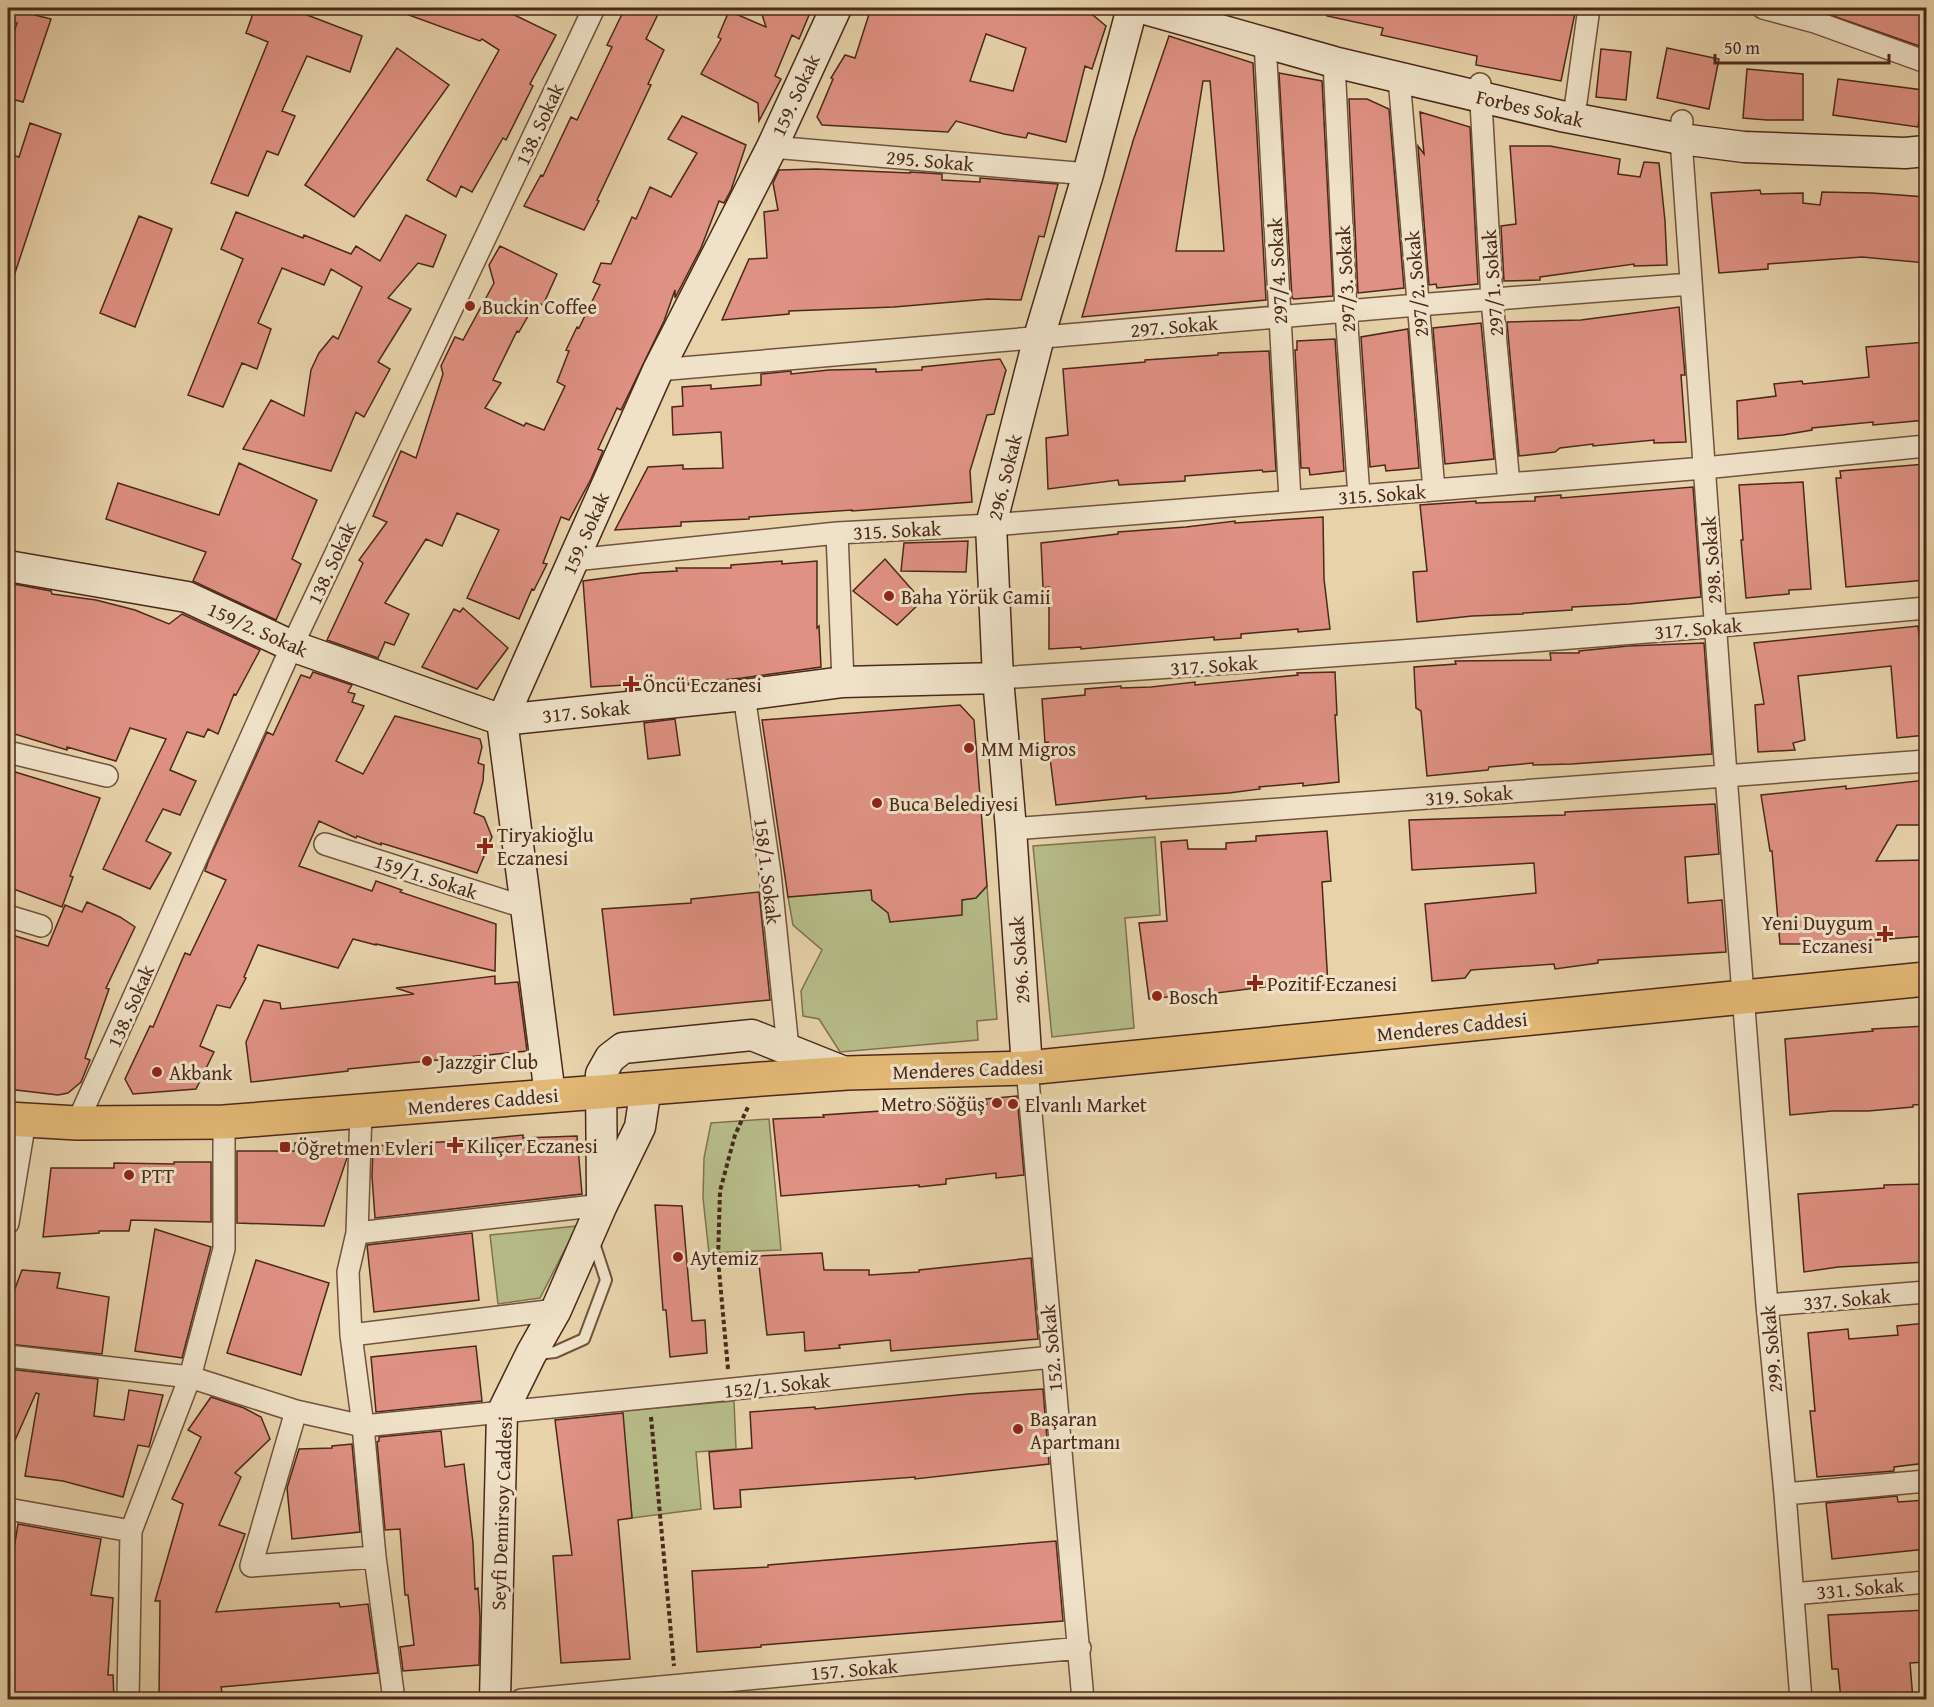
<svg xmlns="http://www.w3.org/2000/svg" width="1934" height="1707" font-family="'Gentium Book Plus',serif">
	<rect width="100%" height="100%" fill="#e7d2aa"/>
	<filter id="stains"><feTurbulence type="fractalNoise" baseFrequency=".00333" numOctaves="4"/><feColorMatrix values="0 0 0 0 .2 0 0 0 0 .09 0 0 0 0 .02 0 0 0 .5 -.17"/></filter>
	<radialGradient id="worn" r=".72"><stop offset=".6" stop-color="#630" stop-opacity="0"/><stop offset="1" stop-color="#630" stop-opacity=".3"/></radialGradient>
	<path fill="#b6bc88" stroke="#807251" stroke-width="1.5" d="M1155,837l5,78 -35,3 9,110 -82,9 -19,-191z
		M987,886l10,133 -20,2 1,19 -138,12 -21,-33 -16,-3 -2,-25 21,-41 -29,-25 -5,-28 83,-7 1,10 16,7 2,15 72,-22 14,-2z
		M769,1119l12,131 -72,3 -6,-55 1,-40 7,-35z
		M577,1226l-37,72 -42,6 -8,-69z
		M734,1401l2,48 -40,3 5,57 -69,9 -10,-107z"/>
	<path fill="#df9183" stroke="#4b281a" stroke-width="1.5" fill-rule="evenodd" d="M8,8h31l-4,7 16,4 -28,83 -15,-4v-48l9,-27 -9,-3z
		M255,8h34l73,28 -12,36 -43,-16 -25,55 13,5 -17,39 -11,-4 -19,45 -37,-13 57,-141 -22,-9z
		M395,8h105l56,27 -26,49 3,2 -27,54 -3,-2 -31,54 -11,-6 -5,11 -29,-17 72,-130 -17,-11 -2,2 -85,-31z
		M625,8h36l-15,31 18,11 -16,34 3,1 -54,115 2,1 -15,29 -60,-24 17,-31 2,1 28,-59 6,3 35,-73 -5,-2z
		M760,8h52l-13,31 -7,-4 -17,41 6,3 -22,42 -1,-18 -57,-29 20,-35 -3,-2 11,-26 37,16z
		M871,8h203l14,3 18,15 -14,43 -7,-3 -19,76 -38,-9 -2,5 -22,-4 -48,-13 -8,11 -126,-7 -5,-8 16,-38 -2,-1 14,-23 10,3zM986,34l40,14 -13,43 -43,-10z
		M1328,8h248l-15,73 -85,-16 1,-9 -96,-21 2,-7 -56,-12z
		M1810,8h116v26l-4,13z
		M1169,36l84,27 13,237 -184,17 51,-176zM1203,81h7l14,170h-48z
		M397,48l52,37 -95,132 -49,-32z
		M1667,48l52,11 -10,50 -52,-11z
		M1601,49l30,3 -5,48 -30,-3z
		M1747,69l56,5v46h-36l-24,-2z
		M1279,73l43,8 11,215 -39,3 -2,-1z
		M1838,79l85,11 -5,37 -85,-12z
		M1349,99h18l22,10 15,179 -46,5z
		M1420,112l50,15 8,157 -41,4 -1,-4 -7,1 -11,-139 6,8z
		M682,116l64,29 -15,45 -7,13 -5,-2 -18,47 -26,50v-8l-11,31 -43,89 -4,-2 -19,41 5,2 -12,28 -22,41 -8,-3 -18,46 4,1 -13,26 -2,-1 -13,30 -52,-21 32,-68 -42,-17 -15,33 -16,-7 -41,64 24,11 -15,31 -9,-3 -7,16 -51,-18 36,-77 -4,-3 28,-38 -14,-6 28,-65 15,7 27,-84 -2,-8 14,-29 8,3 31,-57 -5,-18 11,-19 57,28 -14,31 -7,-3 -17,30 -2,-1 -24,49 8,3 -16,25 39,18 2,-3 18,7 21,-44 -8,-4 12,-31 -3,-1 11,-23 2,1 21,-43 -7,-3 8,-19 10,1 21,-47 4,2 14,-32 21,10 26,-44 -29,-14z
		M30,123l31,11 -50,151 -3,-1v-130l11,3z
		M1510,146h40l70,13 -2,15 22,3 4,-15 15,1 6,58 2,44 -33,1v-2l-94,13v3l-36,1 -3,-55 15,-2z
		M816,169l94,4v-1l32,2v6l38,2v-4l78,6 -14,53 -5,-1 -18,64 -33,-1 -94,8 -105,4v3l-67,6 27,-61 18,-1 -3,-46 14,-2 -5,-27 6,-13z
		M1760,190l1,4 42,-1v10l17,2 2,-13 50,1 54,4v66l-64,-6 -94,7v5l-49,4 -8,-80z
		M236,212l67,26 1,-3 47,19 5,-8 24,15 26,-46 40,20 -13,32 -15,-4 -30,35 23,11 -33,53 12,7 -26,48 -8,-5 -25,59 -88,-22 28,-49 33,16 7,-46 8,-17 14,-17 5,3 24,-52 -31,-18 -7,16 -42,-17 -24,55 13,6 -14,40 -15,-6 -19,44 -35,-12 55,-136 -22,-10z
		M139,216l33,13 -37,98 -35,-14z
		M1679,307l6,68h-4l5,67 -32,1v-3l-61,6v-2l-33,4 -5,4 -36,4 -12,-134 74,-2z
		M1481,323l13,136 -49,5 -12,-136z
		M1408,329l11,139 -33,3 -1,-6 -15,2 -9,-130z
		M1335,339l9,132 -34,4 -1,-7h-8l-6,-118h2v-9z
		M1926,342v78l-53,5v-3l-61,6v2l-29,5 -45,4 -1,-38 39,-5 -2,-12 28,-3 1,3 66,-7 -3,-30z
		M1269,351l7,120 -13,1 -1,-2 -77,6v5l-66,4 -1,-5 -70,9 -2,-51 22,-3 -5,-66 82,-7v-2l73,-5v-2z
		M1000,359l6,11 -12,44 -7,1 -17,56 2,31 -120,9v-1l-103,7v2l-68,3v4l-66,4 33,-63 35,-2v4l40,-1 -2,-36 -48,3 -1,-28 11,-1 -1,-19 29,-2v4l50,-4v-11l30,-3v3l38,-4 47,-1v3l46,-2v-3z
		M239,463l78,37 -25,59 9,5 -25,56 -83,-39 13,-29 -100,-33 12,-36 101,32z
		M1926,464v76h-6l6,40 -80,7 -10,-109h5l-1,-7z
		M1803,482l8,107 -22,1v4l-43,4 -5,-58h2l-4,-55z
		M1693,487l8,110 -72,7 -57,3v3l-49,3v1l-51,2 -55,6 -4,-50 14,-1 -7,-66 56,-4v2l59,-2v-4l26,-2v3z
		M1323,517l1,62 6,50 -32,3v-3l-57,5v4l-27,2v-3l-133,12v-2l-32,2v-62l-6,1 -2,-45 77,-9v-2l68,-5 49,-6v2z
		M968,541l-2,31 -65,-1 3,-28z
		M885,559l37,42 -25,24 -44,-34z
		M782,561v3l35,-3v67l2,-2 2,41 -79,11 -116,12v-5l-35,2 -8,-106 59,-8 35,-2 -1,-3h55v-3z
		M8,583l43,8 1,3 44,6 39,10 34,14 13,-10 78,36 -24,45 -2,-1 -16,40 -10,-5 -4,8 -17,-5 -17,38 26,11 -16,34 -17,-6 -17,32 25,12 -21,36 -47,-20 63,-130 -36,-11 -14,33 -49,-14v3l-59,-18z
		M463,608l45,40 -31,41 -55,-22 32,-58 6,3z
		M1918,626l8,67v42l-29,3 -6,-72 -93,10 7,64 -12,3 2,7 -37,2 -3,-47 9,-1 -10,-61z
		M1704,643l8,111 -140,10 -39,1v-2l-44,4 -1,3 -61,6 -6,-65 -5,-3 -2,-41 42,-3 -1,-3 96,-1 -1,-7h29v-2l49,-5z
		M313,672l39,13 -4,7 7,2 -3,8 12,4 -28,55 27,13 32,-58 85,23 2,8 -4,16 6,2 -1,16 -9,32 10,4 8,20 -15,36 -37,-12 -59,-18v2l-24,-9 -1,2 -37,-17 -20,45 73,25 4,-10 26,9 -2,2 96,32 -1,47 -119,-27v1l-23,-6 -15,29 -80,-23 -14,32 2,1 -16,30 -13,-3 -17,41 14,6 -18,37 -63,5 -8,-15 25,-53 3,1 32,-74 5,2 36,-75 -21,-9 3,-9 59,-130 6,3 28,-60 9,3z
		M1335,672l2,43h-2l4,67 -36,4v-3l-44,4 1,2 -31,4 -83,6v-3l-90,9 -8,-63 -3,1 -3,-44 43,-4v-6l36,-3v2l30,-1 44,-5v3l103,-10 -1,-2z
		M960,705l14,15 13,166 -11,12 -14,2v15l-72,7 -2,-9 -16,-13 -1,-10 -83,7 -26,-177z
		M675,719l5,36 -32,4 -4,-36z
		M12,771l88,27 -30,78 3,1 -11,30 -54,-20v-97z
		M1926,780v39l-4,1 1,5h-26l-21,36 50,-1v76l-102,8h-44l-8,-93h-2l-9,-56 85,-9v3z
		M1715,804l4,50 -34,3 3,46 34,-3 4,52 -128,8v3l-43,6 -1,-5 -83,6 -6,8 -33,3 -7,-77 111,-11 -2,-30 -122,7 -3,-50 156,-5v-3z
		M1327,831l4,50 -9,1 6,103 -56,3v-2l-95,12v-2l-28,3 -10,-76 28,-2 -6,-79 26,-2 1,9h38v-6l30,-2v-5z
		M759,892l11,108 -156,15 -12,-106 89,-6v-4z
		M87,902l33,15 15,10 -29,61 3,1 -24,69 5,2 -9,22 -13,11 -10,2 -50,-6v-141l4,-13 36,11 17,-41 17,7z
		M495,976v8l23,-2 9,69 -179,18v2l-97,11 -5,-40 18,-42 16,3 1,6 133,-15 -18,-6z
		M1926,1026v78l-13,1v2l-45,4h-36l-42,4 -5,-76 88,-8 -1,-2z
		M1017,1096l7,79 -28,3v-5l-50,6v5l-27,3v-2l-138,11 -8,-77 51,-2 -1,-2 87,-6 -1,-2 28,-2 1,3 49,-4 -1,-5z
		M523,1135v3l54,-2 5,58 -207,24 -3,-41 1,-31 102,-6z
		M295,1143l52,2v13l-23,68 -87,-3v-72h58z
		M174,1162h37v60l-80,-2 -2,11h-30v2l-56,4 8,-69h63v-5l60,1z
		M1926,1184v78l-88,5 -34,5 -6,-78 86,-6v-3z
		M655,1205l27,1 10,115 13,-1 2,33 -37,4 -4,-47h-3z
		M155,1229l56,18 -29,111 -47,-7z
		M472,1233l7,67 -105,12 -7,-67z
		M822,1253l2,17h45v5l50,-3v-2l112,-12 7,81 -147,12 -1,-11 -51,5 1,3 -35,3 -1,-19 -37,3 -9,-79z
		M256,1260l73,23 -28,92 -74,-22z
		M22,1270l38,3 -3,15 52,9 -7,57 -94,-10v-37z
		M1926,1323v140l-32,4v4l-77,6 -7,-66h5l-7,-78 40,-4 1,10 49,-4 -1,-9z
		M476,1346l6,55 -106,11 -5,-55z
		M8,1369l90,10 -4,37 30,4 5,-30 34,5 -14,52 -11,-2 -15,52 -60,-16 -38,-5 14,-82 -3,-1 -28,63z
		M1043,1389l6,75 -134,15v-2l-175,13 1,17 -27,2 -5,-57 43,-4 -2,-36 65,-5v2l153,-15z
		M211,1397l33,11 17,9 9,22 -35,34 6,4 -22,48 26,9 -29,78 123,-9 1,4 28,-3 10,69 -157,14 1,5 -63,6 1,-97h-5l28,-97 -11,-5 29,-62 -13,-7z
		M623,1413l9,105 -14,2 12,139 -69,4 -8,-107 19,-1 -17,-135z
		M441,1431l4,36 19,-3 9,79 2,46 3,-1 2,30 -1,47 -76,6 -3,-24 14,-2 -6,-50h-3l-5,-66 -15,1 -8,-88 2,-1v-4z
		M352,1444l8,88 -68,7 -5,-51 12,-39 33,-1v-2z
		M1897,1496l1,6 28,-2v49l-94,10 -6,-56z
		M18,1524l83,15 -10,56 22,3 -5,77h5l1,25h-106v-114z
		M1056,1541l7,80 -302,24v2l-64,5 -5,-81 76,-4v-2z
		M1926,1610v52l-16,1 3,37h-72l-3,-31h-6l-4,-54z"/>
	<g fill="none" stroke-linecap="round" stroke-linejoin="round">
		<g stroke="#72523e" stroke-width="14">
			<path id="lane" d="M537,1354l18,-2 29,-13 22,-59 -13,-40"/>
		</g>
		<g stroke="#72523e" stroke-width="24">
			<path id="street" d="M1763,8l52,14 111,40
				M1265,42l25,458
				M1334,62l12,249 13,185
				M1399,78l35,412
				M1480,84l12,216 17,184
				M1576,102l13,-94
				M1682,121l-1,18 45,636 41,530 18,189 16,206
				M772,147l316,27
				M658,370l759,-65 274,-21
				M837,533l6,149
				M574,560l263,-27 154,-8 443,-35 270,-22 222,-22
				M998,678c310,-19 619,-42 928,-70
				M744,695l26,178 18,175
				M8,752l99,24
				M1011,829l915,-68
				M325,844l202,64
				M8,916l33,10
				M1027,1068l56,632
				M361,1112l-4,121 -9,39 3,63 12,91 12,131 19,143
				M77,1123l215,-477 302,-638
				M8,1223l17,-102
				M357,1233l245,-28
				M1767,1305l159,-13
				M351,1335l205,-25
				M8,1356l182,21 106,34 67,15 689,-69
				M296,1411l-45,155 124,-9
				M1785,1494l141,-13
				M8,1509l123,22
				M1793,1594l133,-12
				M128,1700l3,-169 59,-154 34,-128v-127
				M521,1700l559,-52"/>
		</g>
		<g stroke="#4b281a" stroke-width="33">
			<path id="secondary" d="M1142,8l192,54 227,54 120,23 63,8 161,6 21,-2
				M8,566l179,31 105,49 210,74 242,-25 99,-13 155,-4
				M1027,1068l-16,-239 -13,-151 -7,-153 48,-188 49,-163 44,-166
				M550,1095l-48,-375 156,-350 114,-223 64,-139
				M602,1199l-1,-125 9,-16 13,-10 129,-13 95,38
				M495,1700l7,-287 29,-59 25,-44 46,-105 38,-78 6,-40"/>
		</g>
		<g stroke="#4b281a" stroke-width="36">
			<path id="primary" d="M8,1119l69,4 147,-1 538,-43 85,-6 180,-5 899,-89"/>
		</g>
		<path stroke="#4b281a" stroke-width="4" stroke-dasharray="4.5 3" stroke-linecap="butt" d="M728,1369l-10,-110 2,-68 15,-56 13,-28
			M651,1417l23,249"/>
		<use href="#lane" stroke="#efe2c8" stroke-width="10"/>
		<use href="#street" stroke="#efe2c8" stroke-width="21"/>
		<use href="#secondary" stroke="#efe2c8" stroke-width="30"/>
		<use href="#primary" stroke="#e4b975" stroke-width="33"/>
	</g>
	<g fill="#8f2418" stroke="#efe2c8" stroke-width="2">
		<circle cx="470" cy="306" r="6"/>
		<circle cx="889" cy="596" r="6"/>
		<path d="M628 675h6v6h6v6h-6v6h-6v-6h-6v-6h6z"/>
		<circle cx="969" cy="748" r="6"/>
		<circle cx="877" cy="803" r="6"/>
		<path d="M482 837h6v6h6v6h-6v6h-6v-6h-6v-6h6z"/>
		<path d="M1882 925h6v6h6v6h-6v6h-6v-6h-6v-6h6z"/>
		<path d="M1252 974h6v6h6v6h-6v6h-6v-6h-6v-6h6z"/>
		<circle cx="1157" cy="996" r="6"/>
		<circle cx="427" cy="1061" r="6"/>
		<circle cx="157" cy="1072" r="6"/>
		<circle cx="997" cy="1103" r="6"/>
		<circle cx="1013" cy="1104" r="6"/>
		<path d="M452 1136h6v6h6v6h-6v6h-6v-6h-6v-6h6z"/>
		<rect x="279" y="1141" width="12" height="12" rx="3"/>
		<circle cx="129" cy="1175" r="6"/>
		<circle cx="678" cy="1257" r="6"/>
		<circle cx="1018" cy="1429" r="6"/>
	</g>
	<g text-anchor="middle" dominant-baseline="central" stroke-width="6" stroke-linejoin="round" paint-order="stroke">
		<g font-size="20" fill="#4b281a" stroke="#efe2c8">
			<text transform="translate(795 95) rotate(-65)">159. Sokak</text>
			<text transform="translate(1530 108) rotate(13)">Forbes Sokak</text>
			<text transform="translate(539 124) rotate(-65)">138. Sokak</text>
			<text transform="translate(930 160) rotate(5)">295. Sokak</text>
			<text transform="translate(1277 271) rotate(-93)">297/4. Sokak</text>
			<text transform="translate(1345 279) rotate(-93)">297/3. Sokak</text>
			<text transform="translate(1492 283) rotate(-94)">297/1. Sokak</text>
			<text transform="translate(1416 284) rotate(-95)">297/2. Sokak</text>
			<text transform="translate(1174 326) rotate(-5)">297. Sokak</text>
			<text transform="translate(1004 477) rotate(-76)">296. Sokak</text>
			<text transform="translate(1382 494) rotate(-4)">315. Sokak</text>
			<text transform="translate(897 530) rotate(-3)">315. Sokak</text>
			<text transform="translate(585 533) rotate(-66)">159. Sokak</text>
			<text transform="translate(1711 560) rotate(-94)">298. Sokak</text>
			<text transform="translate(331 563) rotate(-65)">138. Sokak</text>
			<text transform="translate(1698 628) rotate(-5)">317. Sokak</text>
			<text transform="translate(258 629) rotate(24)">159/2. Sokak</text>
			<text transform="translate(1214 665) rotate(-4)">317. Sokak</text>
			<text transform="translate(586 711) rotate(-6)">317. Sokak</text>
			<text transform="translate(1469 795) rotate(-4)">319. Sokak</text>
			<text transform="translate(768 871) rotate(83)">158/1. Sokak</text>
			<text transform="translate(426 876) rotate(18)">159/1. Sokak</text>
			<text transform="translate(1019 960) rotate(-94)">296. Sokak</text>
			<text transform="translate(130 1006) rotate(-66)">138. Sokak</text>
			<text transform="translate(1452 1026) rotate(-6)">Menderes Caddesi</text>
			<text transform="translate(968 1069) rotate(-2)">Menderes Caddesi</text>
			<text transform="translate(483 1101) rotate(-5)">Menderes Caddesi</text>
			<text transform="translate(1847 1299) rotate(-5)">337. Sokak</text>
			<text transform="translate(1051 1348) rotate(-95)">152. Sokak</text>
			<text transform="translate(1771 1349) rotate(-95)">299. Sokak</text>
			<text transform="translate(777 1385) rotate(-6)">152/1. Sokak</text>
			<text transform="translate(501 1513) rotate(-88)">Seyfi Demirsoy Caddesi</text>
			<text transform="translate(1860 1588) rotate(-5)">331. Sokak</text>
			<text transform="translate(854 1669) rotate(-5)">157. Sokak</text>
		</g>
		<g font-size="20" fill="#4b281a" stroke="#efe2c8" text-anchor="start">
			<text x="482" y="306">Buckin Coffee</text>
			<text x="901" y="596">Baha Yörük Camii</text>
			<text x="643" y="684">Öncü Eczanesi</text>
			<text x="981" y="748">MM Migros</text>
			<text x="889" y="803">Buca Belediyesi</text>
			<text x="497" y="834">Tiryakioğlu<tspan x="497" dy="23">Eczanesi</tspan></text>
			<text x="1873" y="922" text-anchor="end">Yeni Duygum<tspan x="1873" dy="23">Eczanesi</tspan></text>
			<text x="1267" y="983">Pozitif Eczanesi</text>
			<text x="1169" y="996">Bosch</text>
			<text x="439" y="1061">Jazzgir Club</text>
			<text x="169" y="1072">Akbank</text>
			<text x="985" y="1103" text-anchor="end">Metro Söğüş</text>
			<text x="1025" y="1104">Elvanlı Market</text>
			<text x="467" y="1145">Kılıçer Eczanesi</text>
			<text x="297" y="1147">Öğretmen Evleri</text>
			<text x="141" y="1175">PTT</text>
			<text x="690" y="1257">Aytemiz</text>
			<text x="1030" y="1418">Başaran<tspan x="1030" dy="23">Apartmanı</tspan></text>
		</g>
	</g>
	<rect width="1934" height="1707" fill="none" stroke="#e7d2aa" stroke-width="30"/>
	<rect x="9" y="9" width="1916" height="1689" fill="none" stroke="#4b281a" stroke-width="3"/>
	<rect x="15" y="15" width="1904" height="1677" fill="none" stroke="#4b281a" stroke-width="1.5"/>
	<path d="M1715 54v9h174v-9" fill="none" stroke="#4b281a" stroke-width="3"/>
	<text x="1724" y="54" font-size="18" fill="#4b281a" stroke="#efe2c8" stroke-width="4.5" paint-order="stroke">50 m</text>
	<rect width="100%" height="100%" filter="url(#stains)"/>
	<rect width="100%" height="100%" fill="url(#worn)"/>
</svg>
